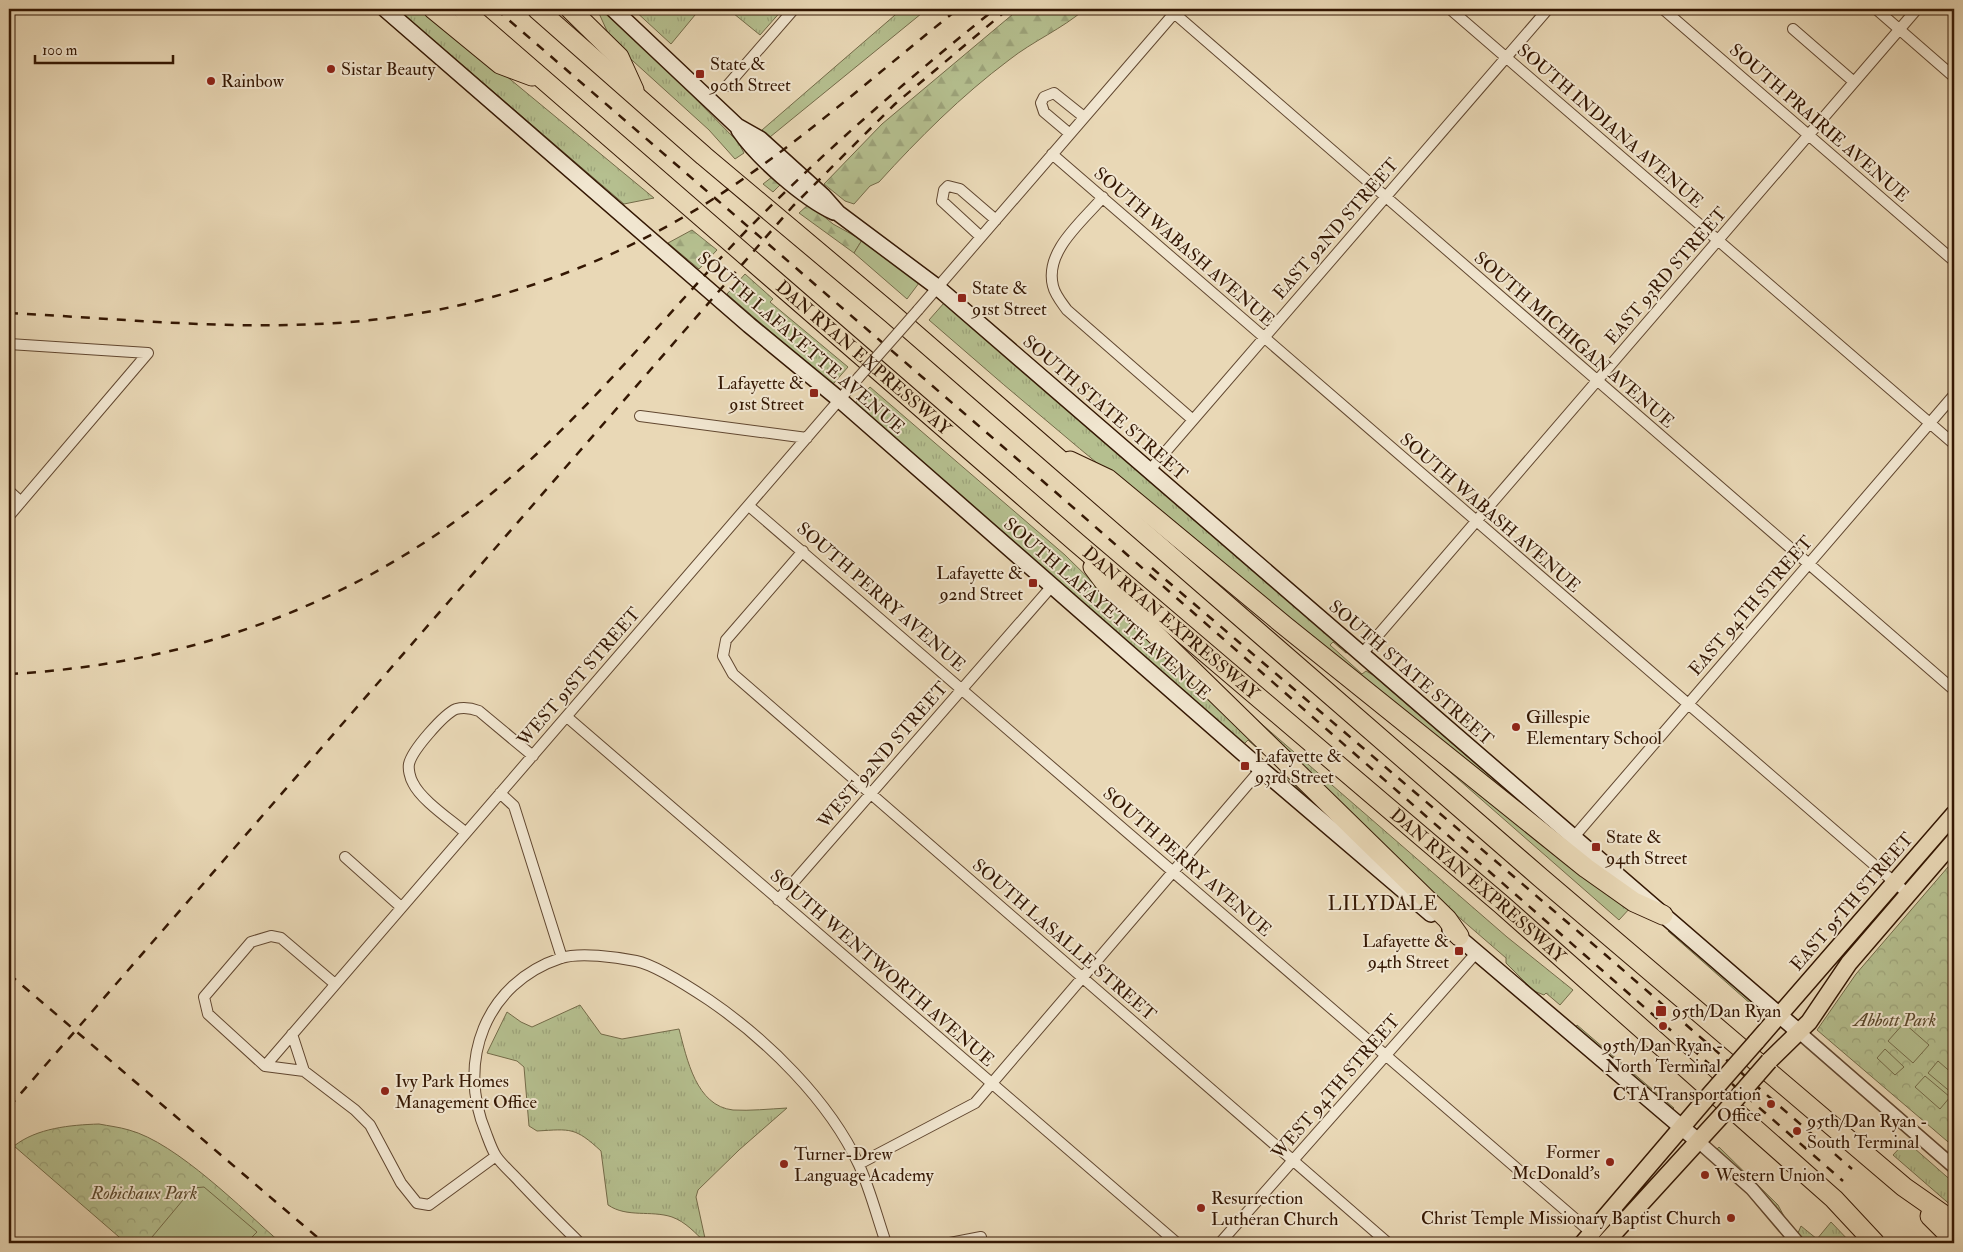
<svg xmlns="http://www.w3.org/2000/svg" width="1963" height="1252" font-family="'IM FELL Double Pica',serif">
	<defs>
		<pattern id="grass-tufts" width="24" height="20" patternUnits="userSpaceOnUse" patternTransform="scale(1.25)"><rect width="24" height="20" fill="#b5bf8f"/><path d="M3 7l-1-3M5 7V3M7 7l1-3M15 17l-1-3M17 17v-4M19 17l1-3" fill="none" stroke="#9ca37a"/></pattern>
		<pattern id="forest-firs" width="22" height="20" patternUnits="userSpaceOnUse" patternTransform="scale(1.25)"><rect width="22" height="20" fill="#b5bf8f"/><path d="M5 1l3.5 6h-7zM16 11l3.5 6h-7z" fill="#9ca37a"/></pattern>
		<pattern id="park-crowns" width="20" height="18" patternUnits="userSpaceOnUse" patternTransform="scale(1.25)"><rect width="20" height="18" fill="#b5bf8f"/><path d="M2 6a3 3 0 1 1 6 0M12 15a3 3 0 1 1 6 0" fill="none" stroke="#9ca37a"/></pattern>
	</defs>
	<rect width="100%" height="100%" fill="#e9d8b6"/>
	<filter id="stains"><feTurbulence type="fractalNoise" baseFrequency=".004" numOctaves="4"/><feColorMatrix values="0 0 0 0 .2 0 0 0 0 .09 0 0 0 0 .02 0 0 0 .5 -.17"/></filter>
	<radialGradient id="worn" r=".72"><stop offset=".6" stop-color="#630" stop-opacity="0"/><stop offset="1" stop-color="#630" stop-opacity=".3"/></radialGradient>
	<path fill="url(#grass-tufts)" stroke="#746b49" d="M397,9h28l229,189 -30,6z
		M597,9h4l35,29 102,104 6,11 -9,6 -26,-29 -97,-88z
		M633,9h67l-29,35z
		M728,9h55l-23,26z
		M902,9h25l-157,128 -8,-7z
		M745,274l28,25 -3,3 78,65 -14,16 -3,1 -104,-90z
		M944,303l404,349 -2,1 -13,-11 -3,3 32,29 4,-3 7,4 170,147c-206,-166 -416,-328 -614,-502z
		M870,387l195,168 281,276 -67,-57 3,-4 -32,-28 -2,-2 -4,4 -388,-339v-3z
		M1226,693l281,244 66,53 -13,15 -14,-12 -2,2 -10,-4 -28,-28v-5l-104,-90z
		M1418,744l213,163 -12,13z
		M1668,931l36,27 59,51 -3,3z
		M580,1005l21,29 21,5 57,-10c8,30 17,77 54,81 17,1 36,-1 54,-2l-48,42 -41,40 -2,7 10,46c-11,-10 -20,-21 -34,-26 -21,-7 -45,1 -64,-12l-7,-54c-26,-24 -30,-22 -64,-20l-8,-5 -5,-59 -7,-6 -30,-8 20,-41 14,10 11,5z
		M1577,1025l97,83 -2,2 -96,-83z
		M1906,1141l48,42v25l-61,-53z
		M1719,1147l59,58 7,13 -26,-31 -42,-38z
		M1831,1222l20,21h-45l-8,-10 3,-7 16,13z"/>
	<path fill="url(#forest-firs)" stroke="#746b49" d="M1019,9h66c-23,20 -52,32 -76,51 -48,36 -90,78 -130,122l-9,4 -16,18 -9,-3 -21,-17 58,-60z
		M772,177l8,8 -7,7 -10,-8z
		M809,204l24,20 29,16 -8,13 -55,-40z
		M692,230l25,20 -18,19 -31,-26z"/>
	<path fill="url(#park-crowns)" stroke="#746b49" d="M1954,860v287l-137,-117 39,-56z
		M99,1124c10,2 20,3 30,6 48,13 114,80 152,113h-155l-112,-97c23,-18 56,-21 85,-22z"/>
	<path fill="#b5bf8f" stroke="#746b49" d="M862,240l57,43 -12,16 -53,-46z
		M1904,1023l25,22 -16,18 -25,-22z
		M1885,1049l19,18 -9,8 -18,-17z
		M1938,1061l16,14 -1,19 -25,-21z
		M1925,1076l25,21 -10,12 -25,-22z
		M204,1187l53,45 -11,11h-99l46,-55z"/>
	<g fill="none" stroke-linecap="round" stroke-linejoin="round">
		<g stroke="#614730" stroke-width="12">
			<path id="minor" d="M1450,9l504,435
				M1663,9l291,252
				M1876,9l78,68
				M1174,13l780,677
				M1793,29l61,53
				M727,86l67,-77
				M1070,134l-26,-22 -3,-9 3,-6 10,-4 30,24
				M1052,154l856,740
				M1103,197c-20,24 -59,54 -50,89 2,9 9,17 14,24l126,110
				M981,237l-39,-36 2,-11 4,-4 12,3 36,31
				M918,310l259,-300
				M9,344l139,9
				M640,416l167,22
				M1149,471l399,-462
				M9,491l12,11
				M749,506l845,729
				M9,516l139,-163
				M803,551l-77,89 -3,16 10,18 655,569
				M1361,655l556,-646
				M567,717l610,526
				M500,793l14,13 48,152
				M466,833c-15,-13 -45,-33 -53,-50 -3,-5 -5,-14 -4,-19 3,-14 35,-50 47,-55 8,-2 15,-1 23,2l54,45
				M1573,838l381,-443
				M345,857l56,50
				M778,900l274,-314
				M335,984l-54,-46 -10,-2 -20,6 -47,55 4,17 57,52 39,5 51,39 15,15 31,58 16,20 12,2 67,-49
				M292,1034l12,37
				M265,1066l594,-689
				M859,1164l116,-61 286,-334
				M580,1243c-21,-20 -41,-41 -61,-62 -7,-8 -17,-16 -23,-25 -4,-6 -7,-15 -10,-23 -30,-71 -1,-150 75,-175 19,-6 55,-1 75,3 20,4 55,27 73,39 57,39 120,100 150,165 11,24 18,52 27,78
				M950,1243l31,-6
				M1220,1243l257,-291"/>
		</g>
		<g stroke="#614730" stroke-width="15">
			<path id="tertiary" d="M1799,1032l155,135
				M1699,1142l53,47 46,54"/>
		</g>
		<g stroke="#341703" stroke-width="18">
			<path id="secondary" d="M385,9l364,316 91,75 421,369 170,145
				M613,9l124,117 23,13 63,57 15,17 99,74 862,745
				M739,130c19,28 65,68 95,82
				M1450,930l249,212"/>
		</g>
		<g stroke="#341703" stroke-width="19">
			<path id="primary" d="M1756,1042l198,-228
				M1769,1061l40,-39 40,-59 105,-122
				M1583,1243l122,-143
				M1605,1243l117,-128"/>
		</g>
		<g stroke="#341703" stroke-width="21">
			<g id="motorway">
				<path d="M433,9l67,55 32,12"/>
				<path id="s1" d="M462,9l615,534 424,361 333,295 41,44"/>
				<path d="M537,9l167,147 188,158 649,564 363,309 50,35"/>
				<path d="M570,9l49,48 15,33"/>
				<path d="M1070,461l38,18 177,147 301,242 48,34 29,13"/>
				<path d="M1093,567l18,24 336,328 12,17"/>
				<path d="M1930,1216l24,24"/>
			</g>
		</g>
		<use href="#minor" stroke="#f1e6d0" stroke-width="10"/>
		<use href="#tertiary" stroke="#f1e6d0" stroke-width="12"/>
		<use href="#secondary" stroke="#f1e6d0" stroke-width="15"/>
		<use href="#primary" stroke="#e9d8b6" stroke-width="16"/>
		<use href="#motorway" stroke="#e9d8b6" stroke-width="19"/>
		<path stroke="#341703" stroke-width="2.5" stroke-dasharray="9 9" stroke-linecap="butt" d="M496,9l564,487 783,685
			M9,313c102,5 205,16 307,11 140,-5 277,-49 394,-123 88,-56 167,-128 248,-192
			M1152,568l456,389 244,212
			M9,674c190,-10 366,-76 509,-203 83,-74 153,-162 229,-241 77,-79 162,-152 248,-221
			M9,974l315,269
			M9,1107l784,-901 102,-102 113,-95"/>
		<g stroke="#614730" stroke-width="12" stroke-linecap="butt">
			<path id="minor-bridge" d="M859,377l59,-67"/>
		</g>
		<g stroke="#341703" stroke-width="19" stroke-linecap="butt">
			<path id="primary-bridge" d="M1705,1100l51,-58
				M1722,1115l47,-54"/>
		</g>
		<use href="#minor-bridge" stroke="#f1e6d0" stroke-width="10"/>
		<use href="#primary-bridge" stroke="#e9d8b6" stroke-width="16"/>
	</g>
	<g fill="#8f2418" stroke="#f1e6d0" stroke-width="2">
		<circle cx="331" cy="69" r="5"/>
		<rect x="695" y="69" width="10" height="10" rx="2.5"/>
		<circle cx="211" cy="81" r="5"/>
		<rect x="957" y="293" width="10" height="10" rx="2.5"/>
		<rect x="809" y="388" width="10" height="10" rx="2.5"/>
		<rect x="1028" y="578" width="10" height="10" rx="2.5"/>
		<circle cx="1516" cy="727" r="5"/>
		<rect x="1240" y="761" width="10" height="10" rx="2.5"/>
		<rect x="1591" y="842" width="10" height="10" rx="2.5"/>
		<rect x="1454" y="946" width="10" height="10" rx="2.5"/>
		<rect x="1655" y="1005" width="12" height="12" rx="2.5"/>
		<circle cx="1663" cy="1026" r="5"/>
		<circle cx="385" cy="1091" r="5"/>
		<circle cx="1771" cy="1104" r="5"/>
		<circle cx="1797" cy="1131" r="5"/>
		<circle cx="1610" cy="1162" r="5"/>
		<circle cx="784" cy="1164" r="5"/>
		<circle cx="1705" cy="1175" r="5"/>
		<circle cx="1201" cy="1208" r="5"/>
		<circle cx="1731" cy="1218" r="5"/>
	</g>
	<g text-anchor="middle" dominant-baseline="central" stroke-width="4" stroke-linejoin="round" paint-order="stroke">
		<g font-size="18" fill="#341703" stroke="#f1e6d0" text-anchor="start">
			<text x="710" y="64">State &amp;<tspan x="710" dy="21">90th Street</tspan></text>
			<text x="341" y="69">Sistar Beauty</text>
			<text x="221" y="81">Rainbow</text>
			<text x="972" y="288">State &amp;<tspan x="972" dy="21">91st Street</tspan></text>
			<text x="804" y="383" text-anchor="end">Lafayette &amp;<tspan x="804" dy="21">91st Street</tspan></text>
			<text x="1023" y="573" text-anchor="end">Lafayette &amp;<tspan x="1023" dy="21">92nd Street</tspan></text>
			<text x="1526" y="717">Gillespie<tspan x="1526" dy="21">Elementary School</tspan></text>
			<text x="1255" y="756">Lafayette &amp;<tspan x="1255" dy="21">93rd Street</tspan></text>
			<text x="1606" y="837">State &amp;<tspan x="1606" dy="21">94th Street</tspan></text>
			<text x="1449" y="941" text-anchor="end">Lafayette &amp;<tspan x="1449" dy="21">94th Street</tspan></text>
			<text x="1672" y="1011">95th/Dan Ryan</text>
			<text x="1663" y="1045" text-anchor="middle">95th/Dan Ryan -<tspan x="1663" dy="21">North Terminal</tspan></text>
			<text x="395" y="1081">Ivy Park Homes<tspan x="395" dy="21">Management Office</tspan></text>
			<text x="1761" y="1094" text-anchor="end">CTA Transportation<tspan x="1761" dy="21">Office</tspan></text>
			<text x="1807" y="1121">95th/Dan Ryan -<tspan x="1807" dy="21">South Terminal</tspan></text>
			<text x="1600" y="1152" text-anchor="end">Former<tspan x="1600" dy="21">McDonald's</tspan></text>
			<text x="794" y="1154">Turner-Drew<tspan x="794" dy="21">Language Academy</tspan></text>
			<text x="1715" y="1175">Western Union</text>
			<text x="1211" y="1198">Resurrection<tspan x="1211" dy="21">Lutheran Church</tspan></text>
			<text x="1721" y="1218" text-anchor="end">Christ Temple Missionary Baptist Church</text>
		</g>
		<g font-size="18" fill="#341703" stroke="#f1e6d0">
			<text transform="translate(1819 123) rotate(41)">SOUTH PRAIRIE AVENUE</text>
			<text transform="translate(1610 126) rotate(41)">SOUTH INDIANA AVENUE</text>
			<text transform="translate(1336 229) rotate(-49)">EAST 92ND STREET</text>
			<text transform="translate(1184 247) rotate(41)">SOUTH WABASH AVENUE</text>
			<text transform="translate(1666 276) rotate(-49)">EAST 93RD STREET</text>
			<text transform="translate(1574 340) rotate(41)">SOUTH MICHIGAN AVENUE</text>
			<text transform="translate(801 343) rotate(41)">SOUTH LAFAYETTE AVENUE</text>
			<text stroke="none"><textPath href="#s1" startOffset="532">DAN RYAN EXPRESSWAY</textPath></text>
			<text transform="translate(1105 408) rotate(41)">SOUTH STATE STREET</text>
			<text transform="translate(1490 513) rotate(41)">SOUTH WABASH AVENUE</text>
			<text transform="translate(881 597) rotate(41)">SOUTH PERRY AVENUE</text>
			<text transform="translate(1751 606) rotate(-49)">EAST 94TH STREET</text>
			<text transform="translate(1107 609) rotate(41)">SOUTH LAFAYETTE AVENUE</text>
			<text stroke="none"><textPath href="#s1" startOffset="938">DAN RYAN EXPRESSWAY</textPath></text>
			<text transform="translate(1411 673) rotate(41)">SOUTH STATE STREET</text>
			<text transform="translate(579 677) rotate(-49)">WEST 91ST STREET</text>
			<text transform="translate(883 755) rotate(-49)">WEST 92ND STREET</text>
			<text transform="translate(1187 862) rotate(41)">SOUTH PERRY AVENUE</text>
			<text stroke="none"><textPath href="#s1" startOffset="1342">DAN RYAN EXPRESSWAY</textPath></text>
			<text transform="translate(1852 902) rotate(-49)">EAST 95TH STREET</text>
			<text transform="translate(1064 940) rotate(41)">SOUTH LASALLE STREET</text>
			<text transform="translate(882 968) rotate(41)">SOUTH WENTWORTH AVENUE</text>
			<text transform="translate(1336 1087) rotate(-49)">WEST 94TH STREET</text>
		</g>
		<g font-size="18" font-style="italic" fill="#5b492d" stroke="#f1e6d0">
			<text x="1895" y="1020">Abbott Park</text>
			<text x="144" y="1193">Robichaux Park</text>
		</g>
		<g font-size="19" letter-spacing="1" fill="#341703" stroke="#f1e6d0">
			<text x="1383" y="904">LILYDALE</text>
		</g>
	</g>
	<rect width="1963" height="1252" fill="none" stroke="#e9d8b6" stroke-width="30"/>
	<rect x="10" y="10" width="1943" height="1232" fill="none" stroke="#341703" stroke-width="2.5"/>
	<rect x="15" y="15" width="1933" height="1222" fill="none" stroke="#341703"/>
	<path d="M35 55v8h138v-8" fill="none" stroke="#341703" stroke-width="2.5"/>
	<text x="42" y="55" font-size="15" fill="#341703" stroke="#f1e6d0" stroke-width="4" paint-order="stroke">100 m</text>
	<rect width="100%" height="100%" filter="url(#stains)"/>
	<rect width="100%" height="100%" fill="url(#worn)"/>
</svg>
